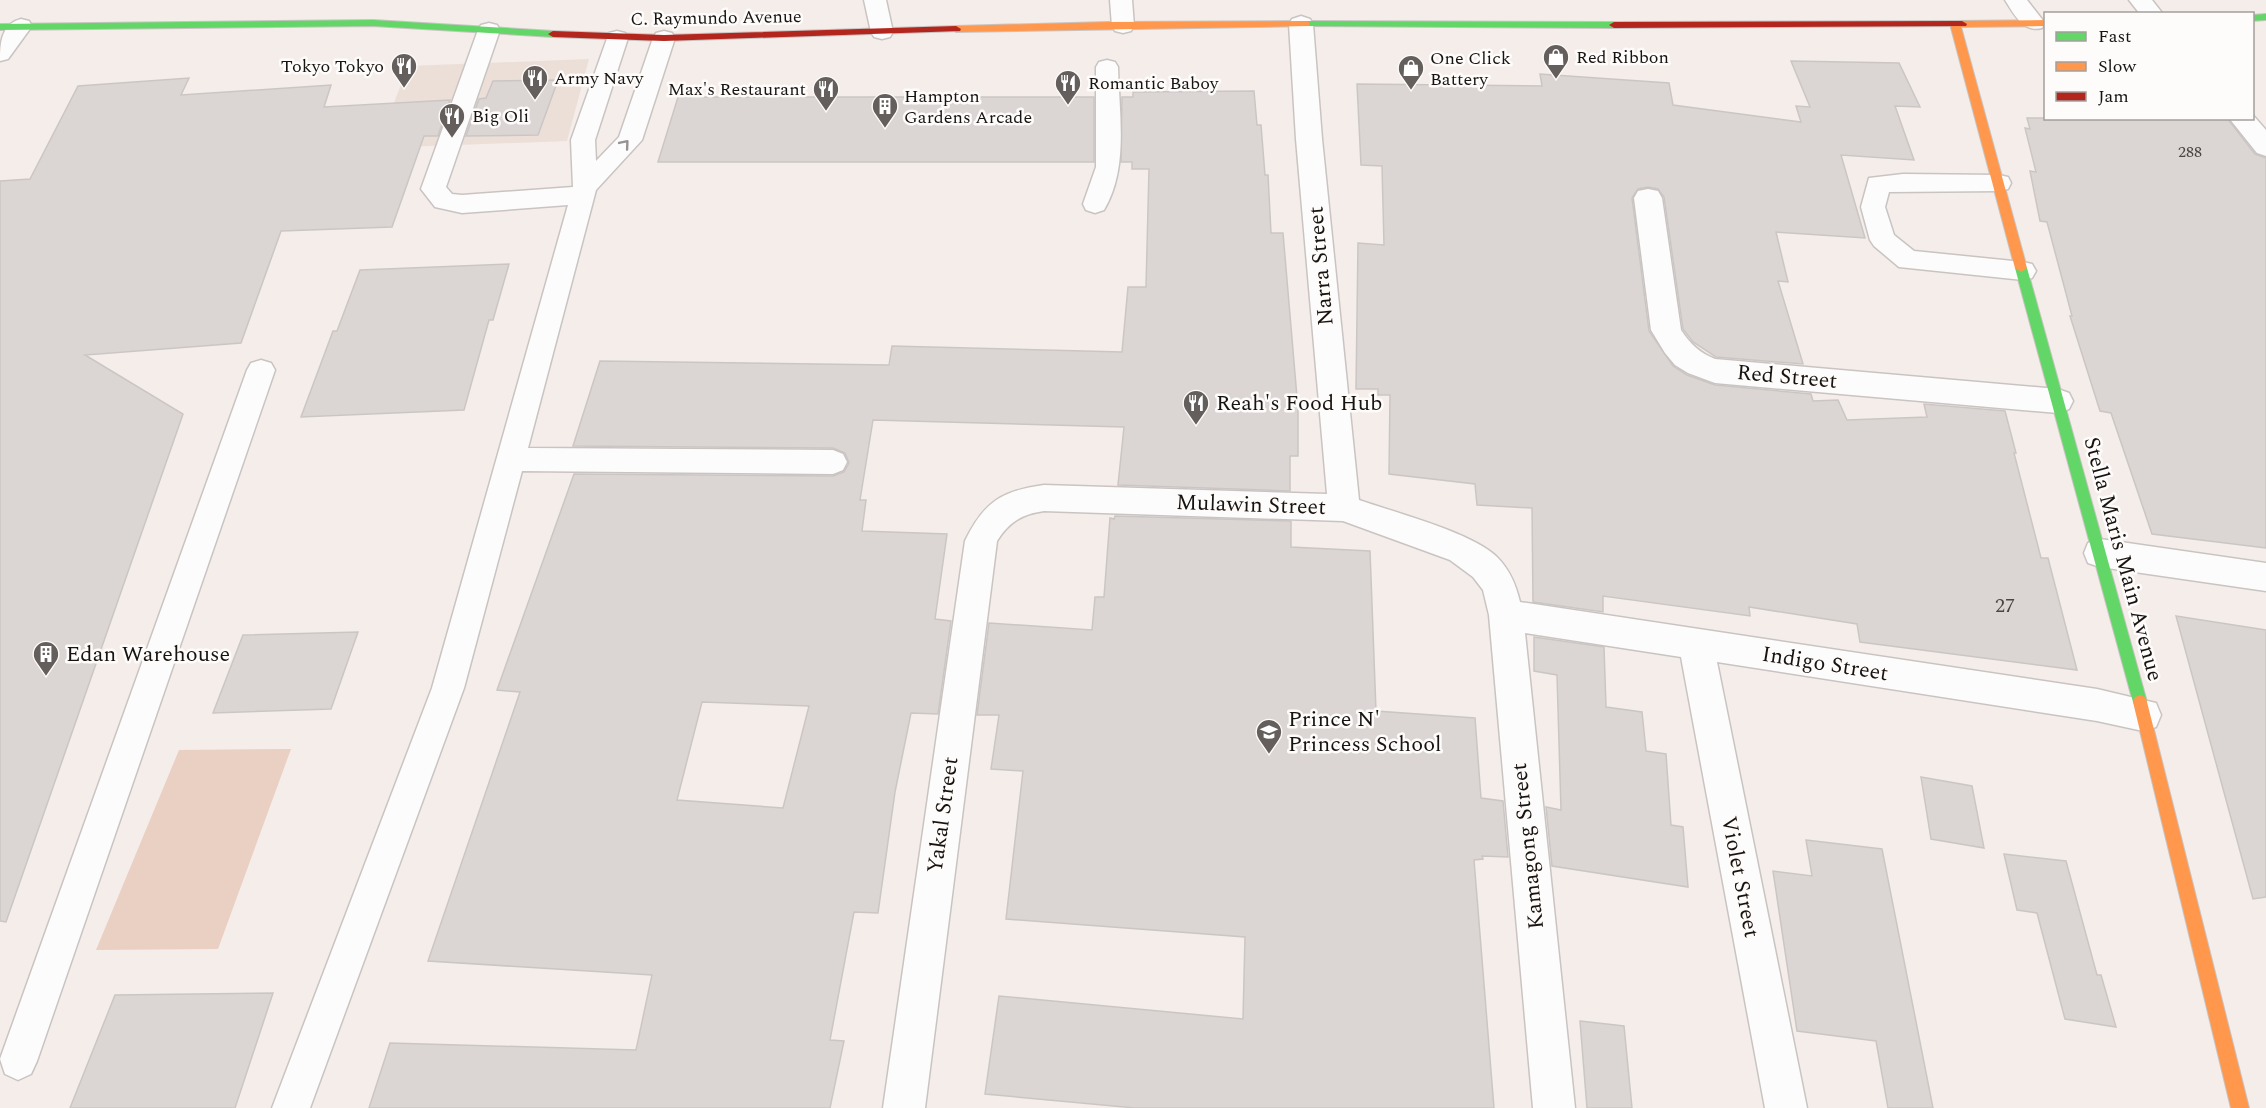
<svg xmlns="http://www.w3.org/2000/svg" width="2266" height="1108" font-family="Spectral,serif">
	<rect width="100%" height="100%" fill="#f4edea"/>
	<path fill="#ecdfd8" d="M589,59l-22,82 -190,7 31,-82z"/>
	<path fill="#ead0c2" d="M291,749l-73,200 -122,1 83,-200z"/>
	<path fill="#dbd6d3" stroke="#cbc6c4" stroke-width="1.5" fill-rule="evenodd" d="M1791,61l108,2 21,44 -25,-1 19,54 -73,-5 24,83 -89,-6 12,50 -10,-1 25,83 -87,-7 -23,-15 -10,-13 -19,-132 -6,-8 -10,-2 -10,2 -6,9 17,133 24,35 14,9 28,10 96,9 2,7 25,-1 9,20 80,-3 -3,-13 81,7 11,42h-2l27,105h7l29,112 -217,-28 -3,-18 -108,-17 1,9 -147,-20v16l-70,-10 -1,-94 -55,-3 -2,-21 -86,-10 1,-79h-12v-6h-22l2,-146 26,2 -2,-79 -21,-1 -4,-81 185,2 -2,-12 129,9 4,22 128,17 -5,-16 14,1z
		M189,78l-8,17 150,-10 -7,22 126,-7 -12,36h-14l-32,91 -111,4 -40,112 -156,12 98,59 -177,508 -6,-1v-740l30,-2 48,-93z
		M558,80l-20,55 -72,1 13,-37 7,-1 7,-17z
		M1254,91l3,34h4l4,50h3l3,58h12l15,176v47h-8v35l-172,-6 6,-58 -251,-7 -13,80h6l-4,31 85,3 -12,85 16,2 -13,93 -27,-1 -16,79 -17,121 -24,-1 -24,128 14,1 -14,67h-461l21,-65 246,7 16,-75 -224,-14 92,-269 -23,-2 77,-216 259,2 11,-4 5,-9 -4,-10 -12,-5 -260,-2 27,-85 289,4 3,-19 230,6 6,-65h18l3,-118h-17v-7h-11l1,-65h11v-5zM702,702l107,4 -26,102 -106,-8z
		M678,97h416v65h-436z
		M2027,118h200l28,36 11,4v390l-114,-14 -41,-121 -11,-2 -30,-95h2l-25,-94 -7,-1 -10,-50 6,1 -11,-44 5,1z
		M509,264l-16,56h-4l-25,90 -163,7 32,-86h4l23,-61z
		M1115,516l176,5v26l79,4 6,160 99,7 6,80 22,3 5,56 -26,-1 1,3 -9,1 20,248h-359l-150,-14 14,-98 244,23 2,-82 -239,-18 17,-148 -32,-2 8,-54h-22l12,-92 103,7 3,-33h9l6,-79 4,1z
		M2176,616l90,14v267l-13,2z
		M358,632l-27,77 -118,4 30,-78z
		M1534,637l70,10 2,60 36,5 4,39 20,3 5,71 12,2 5,60 -136,-21 -6,-59 15,3 -4,-135 -23,-4z
		M1921,777l51,9 12,62 -53,-9z
		M1806,840l76,9 51,259h-45l-12,-67 -79,-10 -24,-160 39,5z
		M2004,854l62,7 31,114h4l15,52 -51,-8 -28,-106 -20,-3z
		M273,993l-38,115h-165l45,-113z
		M1580,1021l44,5 8,82h-45z"/>
	<g fill="none" stroke-linecap="round" stroke-linejoin="round">
		<g stroke="#c9c4c2" stroke-width="3">
			<path id="lane" d="M864,0h22l7,32 -3,5 -8,2 -8,-2 -3,-5z
				M1110,0h22l2,26 -3,5 -8,2 -8,-2 -3,-5z
				M2005,0h22l18,23 -3,5c-19,5 -28,-14 -37,-28z
				M2129,0h23l11,14h-23z
				M21,19l8,2 3,5 -24,33 -8,2c0,-17 1,-37 21,-42z
				M489,23l8,2 3,5 -54,157 6,7 10,1 111,-8 -2,-47 38,-107 8,-2 8,2 3,5 -33,102 1,21 23,-24 34,-99 3,-5 8,-2 8,2 3,5 -33,102 -46,50 -68,258 305,2 10,4 4,8 -4,8 -10,4 -311,-3 -58,217 -154,420h-38l160,-420 136,-483 -106,8 -27,-6 -14,-18 57,-159 3,-5z
				M1107,60l8,2 3,5c1,47 11,101 -14,143l-9,3 -9,-3 -3,-6 13,-37v-100l3,-5z
				M1903,174l96,1 9,2 3,6 -3,6 -9,2 -110,1 -4,15 9,28 20,16 109,11 9,2 4,7 -4,7 -9,2 -124,-13 -25,-21 -4,-6 -9,-33 8,-29z
				M261,360l10,3 4,7 -238,691 -6,13 -13,6 -13,-6 -5,-15 247,-689 4,-7z"/>
		</g>
		<g stroke="#c9c4c2" stroke-width="3">
			<path id="street" d="M1301,16l9,3 3,5 9,115 37,361c37,13 112,32 138,57 13,13 19,28 23,45l577,87 59,14 5,12 -5,12 -13,4 -46,-10 -380,-59 90,446h-42l-84,-451 -156,-24 50,475h-42l-44,-493 -6,-25 -10,-13 -23,-17 -107,-39 -299,-10c-22,3 -35,11 -47,30l-72,567h-42l82,-567c19,-39 36,-50 79,-56l283,9 -31,-355 -7,-115 3,-5z
				M2252,114l14,16v26l-9,-3 -28,-35h23z
				M1648,189l10,2 4,7 19,132c9,14 19,23 34,29l343,30 11,4 4,8 -4,8 -11,4 -343,-30 -27,-10 -13,-8 -10,-12 -14,-23 -17,-132 4,-7z
				M2100,539l166,24v28l-166,-24 -12,-4 -4,-10 4,-10z"/>
		</g>
		<g stroke="#c9c4c2" stroke-width="2">
			<path id="fast" d="M2266,14v6l-14,1v-6z
				M373,20l180,11 5,3 -5,3 -180,-11 -373,4v-6z
				M1305,21l309,1 5,3 -5,3 -313,-2v-4z
				M2021,264l6,4 120,434 -2,5 -5,2 -5,-2 -2,-5 -118,-434z"/>
		</g>
		<g stroke="#c9c4c2" stroke-width="2">
			<path id="slow" d="M2046,20v6l-85,1 66,241 -6,4 -6,-4 -65,-244 5,-3z
				M1305,21l4,1v4l-353,6 -5,-3 5,-3 152,-4z
				M2140,695l5,2 2,5 102,406h-18l-98,-406 2,-5z"/>
		</g>
		<g stroke="#c9c4c2" stroke-width="2">
			<path id="jam" d="M1962,21l5,3 -1,2 -352,2 -5,-3 5,-3z
				M956,26l5,3 -1,2 -296,10 -111,-4 -5,-3 5,-3 111,4z"/>
		</g>
		<use href="#lane" fill="#fdfcfc" fill-rule="evenodd"/>
		<use href="#street" fill="#fdfcfc" fill-rule="evenodd"/>
		<use href="#fast" fill="#63d668" fill-rule="evenodd"/>
		<use href="#slow" fill="#ff974d" fill-rule="evenodd"/>
		<use href="#jam" fill="#b3261e" fill-rule="evenodd"/>
	</g>
	<defs><path id="oneway-chevron" d="M-2-3.5L2.5 0L-2 3.5" fill="none" stroke-width="1.6" stroke-linecap="round" stroke-linejoin="round" transform="scale(1.5)"/></defs>
	<use stroke="#969392" href="#oneway-chevron" transform="translate(625 144) rotate(-50)"/>
	<defs>
		<g id="shop-pin" transform="scale(1.35)"><path d="M0 17L-7.5 6A9.5 9.5 0 1 1 7.5 6Z" fill="#645f5d" stroke="#fefcfa"/><path d="M-5-2.5h2.3a2.7 3.5 0 0 1 5.4 0H5L5.5 6h-11ZM-1.5-2.5h3a1.5 2.3 0 0 0-3 0Z" fill="#fff"/></g>
		<g id="restaurant-pin" transform="scale(1.35)"><path d="M0 17L-7.5 6A9.5 9.5 0 1 1 7.5 6Z" fill="#645f5d" stroke="#fefcfa"/><path d="M-5-6h1v4h1v-4h1v4h1v-4h1v5L-1.5 .5V6h-2V.5L-5-1ZM5-6V6H3V1.5H1.5Q1.5-4 5-6Z" fill="#fff"/></g>
		<g id="building-pin" transform="scale(1.35)"><path d="M0 17L-7.5 6A9.5 9.5 0 1 1 7.5 6Z" fill="#645f5d" stroke="#fefcfa"/><path d="M-4-6H4V6H1V3H-1V6H-4ZM-2.5-4.3h1.7v1.8h-1.7ZM.8-4.3h1.7v1.8H.8ZM-2.5-1h1.7V.8h-1.7ZM.8-1h1.7V.8H.8Z" fill="#fff"/></g>
		<g id="school-pin" transform="scale(1.35)"><path d="M0 17L-7.5 6A9.5 9.5 0 1 1 7.5 6Z" fill="#645f5d" stroke="#fefcfa"/><path d="M0-5L7-2L0 1L-7-2ZM-4 1L0 2.5L4 1V4Q0 6-4 4Z" fill="#fff"/></g>
	</defs>
	<g fill-rule="evenodd">
		<use href="#shop-pin" x="1556" y="57"/>
		<use href="#restaurant-pin" x="404" y="66"/>
		<use href="#shop-pin" x="1411" y="68"/>
		<use href="#restaurant-pin" x="535" y="78"/>
		<use href="#restaurant-pin" x="1068" y="83"/>
		<use href="#restaurant-pin" x="826" y="89"/>
		<use href="#building-pin" x="885" y="106"/>
		<use href="#restaurant-pin" x="452" y="116"/>
		<use href="#restaurant-pin" x="1196" y="403"/>
		<use href="#building-pin" x="46" y="654"/>
		<use href="#school-pin" x="1269" y="732"/>
	</g>
	<g text-anchor="middle" dominant-baseline="central" stroke-width="5" stroke-linejoin="round" paint-order="stroke">
		<g font-size="16" fill="#4a4644">
			<text x="2190" y="152">288</text>
		</g>
		<g font-size="18" fill="#171311" stroke="#fefcfa">
			<text transform="translate(716 18) rotate(-1)">C. Raymundo Avenue</text>
		</g>
		<g font-size="18" fill="#171311" stroke="#fefcfa" text-anchor="start">
			<text x="1576" y="57">Red Ribbon</text>
			<text x="1430" y="58">One Click<tspan x="1430" dy="21">Battery</tspan></text>
			<text x="384" y="66" text-anchor="end">Tokyo Tokyo</text>
			<text x="554" y="78">Army Navy</text>
			<text x="1088" y="83">Romantic Baboy</text>
			<text x="806" y="89" text-anchor="end">Max's Restaurant</text>
			<text x="904" y="96">Hampton<tspan x="904" dy="21">Gardens Arcade</tspan></text>
			<text x="472" y="116">Big Oli</text>
		</g>
		<g font-size="20" fill="#4a4644">
			<text x="2005" y="606">27</text>
		</g>
		<g font-size="22" fill="#171311" stroke="#fefcfa">
			<text transform="translate(1321 266) rotate(-95)">Narra Street</text>
			<text transform="translate(1787 377) rotate(5)">Red Street</text>
			<text transform="translate(1251 505) rotate(2)">Mulawin Street</text>
			<text transform="translate(2123 559) rotate(75)">Stella Maris Main Avenue</text>
			<text transform="translate(1825 664) rotate(9)">Indigo Street</text>
			<text transform="translate(943 815) rotate(-82)">Yakal Street</text>
			<text transform="translate(1528 846) rotate(-96)">Kamagong Street</text>
			<text transform="translate(1740 877) rotate(79)">Violet Street</text>
		</g>
		<g font-size="22" fill="#171311" stroke="#fefcfa" text-anchor="start">
			<text x="1216" y="403">Reah's Food Hub</text>
			<text x="66" y="654">Edan Warehouse</text>
			<text x="1288" y="719">Prince N'<tspan x="1288" dy="25">Princess School</tspan></text>
		</g>
	</g>
	<rect x="2044" y="12" width="210" height="108" fill="#fefcfa" stroke="#a29f9d" stroke-width="1.5"/>
	<rect x="2056" y="32" width="30" height="9" fill="#63d668" stroke="#a29f9d" stroke-width="1.5"/>
	<text x="2098" y="42" font-size="18" fill="#171311">Fast</text>
	<rect x="2056" y="62" width="30" height="9" fill="#ff974d" stroke="#a29f9d" stroke-width="1.5"/>
	<text x="2098" y="72" font-size="18" fill="#171311">Slow</text>
	<rect x="2056" y="92" width="30" height="9" fill="#b3261e" stroke="#a29f9d" stroke-width="1.5"/>
	<text x="2098" y="102" font-size="18" fill="#171311">Jam</text>
</svg>
